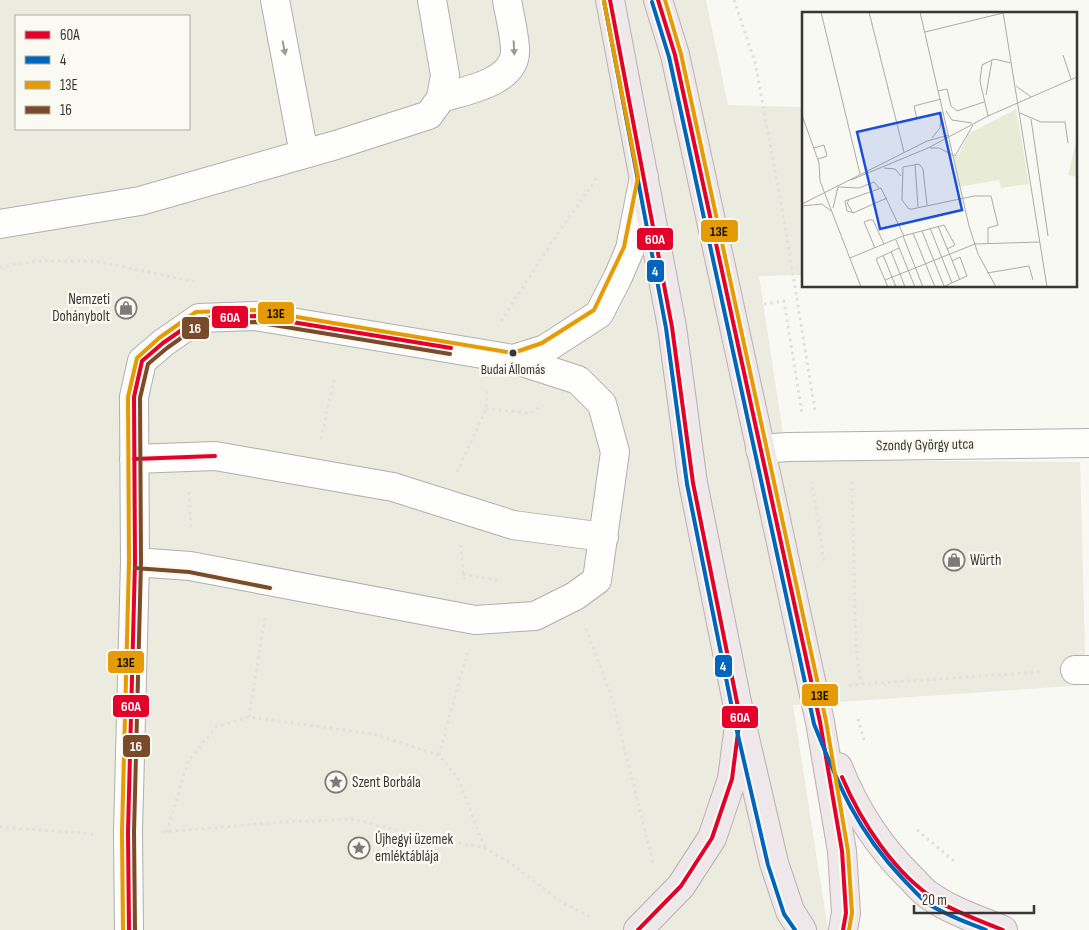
<svg xmlns="http://www.w3.org/2000/svg" width="1089" height="930" font-family="'Sofia Sans Condensed',sans-serif">
	<rect width="100%" height="100%" fill="#f9f9f4"/>
	<path fill="#ecebe0" fill-rule="evenodd" d="M0,0h706l22,105 75,2v168l-44,1 28,184 293,2 6,223 -293,20 35,225h-828zM16,16h173v113h-173z"/>
	<g fill="none" stroke-linecap="round" stroke-linejoin="round">
		<g stroke="#afafac" stroke-width="30">
			<path id="minor" d="M275,0l29,154
				M441,98c23,-7 72,-15 74,-45 1,-12 -6,-40 -8,-53
				M0,224l140,-23 196,-56 93,-30 12,-17 4,-23 -13,-75
				M513,359l32,-10 54,-35 19,-37 12,-28 14,-72
				M760,449l28,-2 301,-4
				M134,459l81,-3 178,31 120,38 91,12
				M1075,670h14
				M129,930l-1,-98 7,-270 -1,-165 8,-36 21,-18 36,-25 56,-2 258,43 65,21 24,24 13,48 -18,128 -22,16 -40,20 -60,4 -285,-54 -55,-4"/>
		</g>
		<g stroke="#bbafb0" stroke-width="30">
			<path id="major" d="M610,0l62,327 21,156 47,234 34,146 16,48 12,19
				M658,0l17,55 145,667 22,129 4,62 -3,17
				M838,767c17,43 40,79 73,111 6,6 12,14 19,18 21,15 49,24 73,34
				M638,930l43,-44 31,-48 20,-59 6,-46"/>
		</g>
		<path stroke="#e0e0df" stroke-width="3" stroke-dasharray="2.5 4" stroke-linecap="butt" d="M734,0l21,62 30,163 30,186
			M0,267l35,-6h60l101,21
			M764,304l20,-3 18,112
			M501,321l51,-79 46,-66
			M486,409l45,4 12,-8
			M321,439l13,-59
			M457,472l29,-63 1,-20
			M812,481l12,81
			M852,482l4,167 5,35
			M189,492l2,38
			M461,545l2,29 2,7
			M463,574l37,7
			M586,629l25,66 42,168
			M849,685l191,-13
			M249,717l16,-100
			M858,719l7,25
			M439,755l28,-102
			M0,827l94,7
			M917,830l38,32
			M163,832l120,-10 71,-3 53,14 78,15 27,16 48,37 32,17
			M167,832l21,-71 28,-34 33,-10 124,17 66,21 19,23 27,70"/>
		<use href="#minor" stroke="#fefefd" stroke-width="28"/>
		<use href="#major" stroke="#efe8ea" stroke-width="28"/>
		<g stroke="#fbfaf2" stroke-width="8">
			<path id="bus-1" d="M610,0l62,327 21,156 47,234 -8,62 -20,59 -31,48 -43,44
				M658,0l17,55 145,667 22,129 4,62 -3,17
				M134,459l81,-3
				M842,777c19,45 53,97 94,123 21,13 45,21 67,30
				M129,930l-1,-98 7,-270 -1,-165 8,-36 21,-18 36,-25 56,-2 196,32"/>
		</g>
		<g stroke="#fbfaf2" stroke-width="8">
			<path id="bus-2" d="M604,1l62,327 21,156 47,234 34,147 16,49 11,16
				M652,2l17,55 145,667c24,60 43,107 89,155 8,8 15,17 24,24 18,12 39,19 59,27"/>
		</g>
		<g stroke="#fbfaf2" stroke-width="8">
			<path id="bus-3" d="M665,0l16,54 145,667 22,130 4,62 -3,17
				M123,930l-1,-98 7,-270 -1,-165 9,-39 22,-20 37,-26 59,-2 258,43 29,-10 52,-33 30,-63 14,-70 -34,-176"/>
		</g>
		<g stroke="#fbfaf2" stroke-width="8">
			<path id="bus-4" d="M135,568l54,4 81,16
				M135,930l-1,-98 7,-270 -1,-164 8,-34 19,-16 34,-24 54,-2 195,32"/>
		</g>
		<use href="#bus-1" stroke="#e4002b" stroke-width="4"/>
		<use href="#bus-2" stroke="#0065bd" stroke-width="4"/>
		<use href="#bus-3" stroke="#e49b05" stroke-width="4"/>
		<use href="#bus-4" stroke="#7a4b2a" stroke-width="4"/>
	</g>
	<defs><path id="oneway-solid" d="M-6-.8H1V-3.2L6.5 0L1 3.2V.8H-6Z" transform="scale(1.25)"/></defs>
	<g fill="#9b9a98">
		<use href="#oneway-solid" transform="translate(284 48) rotate(79)"/>
		<use href="#oneway-solid" transform="translate(514 48) rotate(87)"/>
	</g>
	<defs>
		<g id="shop-ring" transform="scale(1.125)"><circle r="9.5" fill="#fbfaf2" stroke="#7c7b77" stroke-width="1.5"/><path d="M-5-2.5h2.3a2.7 3.5 0 0 1 5.4 0H5L5.5 6h-11ZM-1.5-2.5h3a1.5 2.3 0 0 0-3 0Z" fill="#7c7b77"/></g>
		<g id="sight-ring" transform="scale(1.125)"><circle r="9.5" fill="#fbfaf2" stroke="#7c7b77" stroke-width="1.5"/><path d="M0-6L1.8-2.2L6-1.7L2.9 1.2L3.7 5.4L0 3.3L-3.7 5.4L-2.9 1.2L-6-1.7L-1.8-2.2Z" fill="#7c7b77"/></g>
	</defs>
	<g fill-rule="evenodd">
		<use href="#shop-ring" x="126" y="308"/>
		<use href="#shop-ring" x="954" y="560"/>
		<use href="#sight-ring" x="336" y="782"/>
		<use href="#sight-ring" x="359" y="848"/>
	</g>
	<circle fill="#383734" stroke="#fbfaf2" stroke-width="2" cx="513" cy="353" r="4.5"/>
	<g text-anchor="middle" dominant-baseline="central" stroke-width="5" stroke-linejoin="round" paint-order="stroke">
		<g font-size="14" fill="#383734" stroke="#fbfaf2">
			<text x="513" y="369">Budai Állomás</text>
		</g>
		<g font-size="15" fill="#383734" stroke="#fbfaf2" text-anchor="start">
			<text x="110" y="299" text-anchor="end">Nemzeti<tspan x="110" dy="17">Dohánybolt</tspan></text>
			<text x="970" y="560">Würth</text>
			<text x="352" y="782">Szent Borbála</text>
			<text x="375" y="839">Újhegyi üzemek<tspan x="375" dy="17">emléktáblája</tspan></text>
		</g>
		<g font-size="15" fill="#383734" stroke="#fbfaf2">
			<text transform="translate(925 445) rotate(-1)">Szondy György utca</text>
		</g>
	</g>
	<g transform="translate(802 12)">
		<rect width="275" height="275" fill="#f9f9f4"/>
		<path d="M214,97l13,75 -28,4 -2,-8 -41,7 -5,-30 6,-3 9,-20zM274,130l1,1v34l-9,-2z" fill="#e8ecd7"/>
		<path fill="none" stroke="#acaba7" stroke-width="1" d="M19,0l39,162M67,0l35,140M118,0l49,214 9,28 18,33M201,0l44,275M123,20l78,-19M261,43l8,24M214,74l15,11M136,79l9,-2 4,17 6,5 27,-9M184,83l6,-35M144,99l6,9 20,3M218,101l21,9h24l3,21M0,103l17,48 1,18 41,106M186,104l-8,-35 2,-16 12,-6 17,4M115,107l-3,-13 27,-7M229,107l17,117M130,126l8,-10 2,-16M12,136l10,-3 3,11 -9,3M128,136h9l16,8M153,144l18,-31M113,152l3,43M82,156l11,1 6,7M49,168l77,-32 60,-32 89,-39M47,188l-2,3 6,10 34,-15M0,192l125,-63 22,-6M125,193l-4,-36 -4,-5 -16,3 -1,33 7,9h3l62,-13h17l7,29 -10,3v15M0,194l20,-2 9,7M31,196l5,-21 21,1 15,-6 5,6M52,201l-7,-2 -2,-10 36,-13 23,48M136,214l22,54M128,216l22,55M120,219l22,55M111,221l22,54M101,224l41,-11 11,20 -8,4M94,228l19,47M73,236l-11,-26 5,-2h4l11,24M89,239l14,36M81,243l13,32M48,246l53,-22 20,51M185,261l42,-7 4,14M83,268l90,-36 65,-2M86,275l-12,-28 23,-11M141,275l24,-11 -7,-19 -8,4"/>
		<path fill="#1d4ed8" fill-opacity="0.15" stroke="#1d4ed8" stroke-width="2.5" d="M138,101l22,97 -82,19 -23,-97z"/>
		<rect width="275" height="275" fill="none" stroke="#383734" stroke-width="2.5"/>
	</g>
	<g stroke="#fbfaf2" stroke-width="2">
		<rect x="700" y="219" width="39" height="24" rx="5" fill="#e49b05"/>
		<rect x="636" y="227" width="38" height="24" rx="5" fill="#e4002b"/>
		<rect x="646" y="259" width="19" height="24" rx="5" fill="#0065bd"/>
		<rect x="257" y="301" width="38" height="24" rx="5" fill="#e49b05"/>
		<rect x="211" y="305" width="38" height="24" rx="5" fill="#e4002b"/>
		<rect x="181" y="316" width="29" height="24" rx="5" fill="#7a4b2a"/>
		<rect x="107" y="650" width="38" height="24" rx="5" fill="#e49b05"/>
		<rect x="714" y="654" width="19" height="24" rx="5" fill="#0065bd"/>
		<rect x="801" y="683" width="38" height="24" rx="5" fill="#e49b05"/>
		<rect x="112" y="694" width="38" height="24" rx="5" fill="#e4002b"/>
		<rect x="721" y="705" width="38" height="24" rx="5" fill="#e4002b"/>
		<rect x="122" y="734" width="29" height="24" rx="5" fill="#7a4b2a"/>
	</g>
	<g font-size="14" text-anchor="middle" font-weight="bold" fill="#fff">
		<text x="655" y="244">60A</text>
		<text x="655" y="276">4</text>
		<text x="230" y="322">60A</text>
		<text x="195" y="333">16</text>
		<text x="723" y="671">4</text>
		<text x="131" y="711">60A</text>
		<text x="740" y="722">60A</text>
		<text x="136" y="751">16</text>
	</g>
	<g font-size="14" text-anchor="middle" font-weight="bold" fill="#111">
		<text x="719" y="236">13E</text>
		<text x="276" y="318">13E</text>
		<text x="126" y="667">13E</text>
		<text x="820" y="700">13E</text>
	</g>
	<rect x="15" y="15" width="175" height="115" fill="#fbfaf2" stroke="#adaca6"/>
	<rect x="25" y="31" width="25" height="8" fill="#e4002b" stroke="#adaca6"/>
	<text x="60" y="40" font-size="15" fill="#383734">60A</text>
	<rect x="25" y="56" width="25" height="8" fill="#0065bd" stroke="#adaca6"/>
	<text x="60" y="65" font-size="15" fill="#383734">4</text>
	<rect x="25" y="81" width="25" height="8" fill="#e49b05" stroke="#adaca6"/>
	<text x="60" y="90" font-size="15" fill="#383734">13E</text>
	<rect x="25" y="106" width="25" height="8" fill="#7a4b2a" stroke="#adaca6"/>
	<text x="60" y="115" font-size="15" fill="#383734">16</text>
	<path d="M914 905v8h120v-8" fill="none" stroke="#383734" stroke-width="2.5"/>
	<text x="922" y="905" font-size="15" fill="#383734" stroke="#fbfaf2" stroke-width="4" paint-order="stroke">20 m</text>
</svg>
